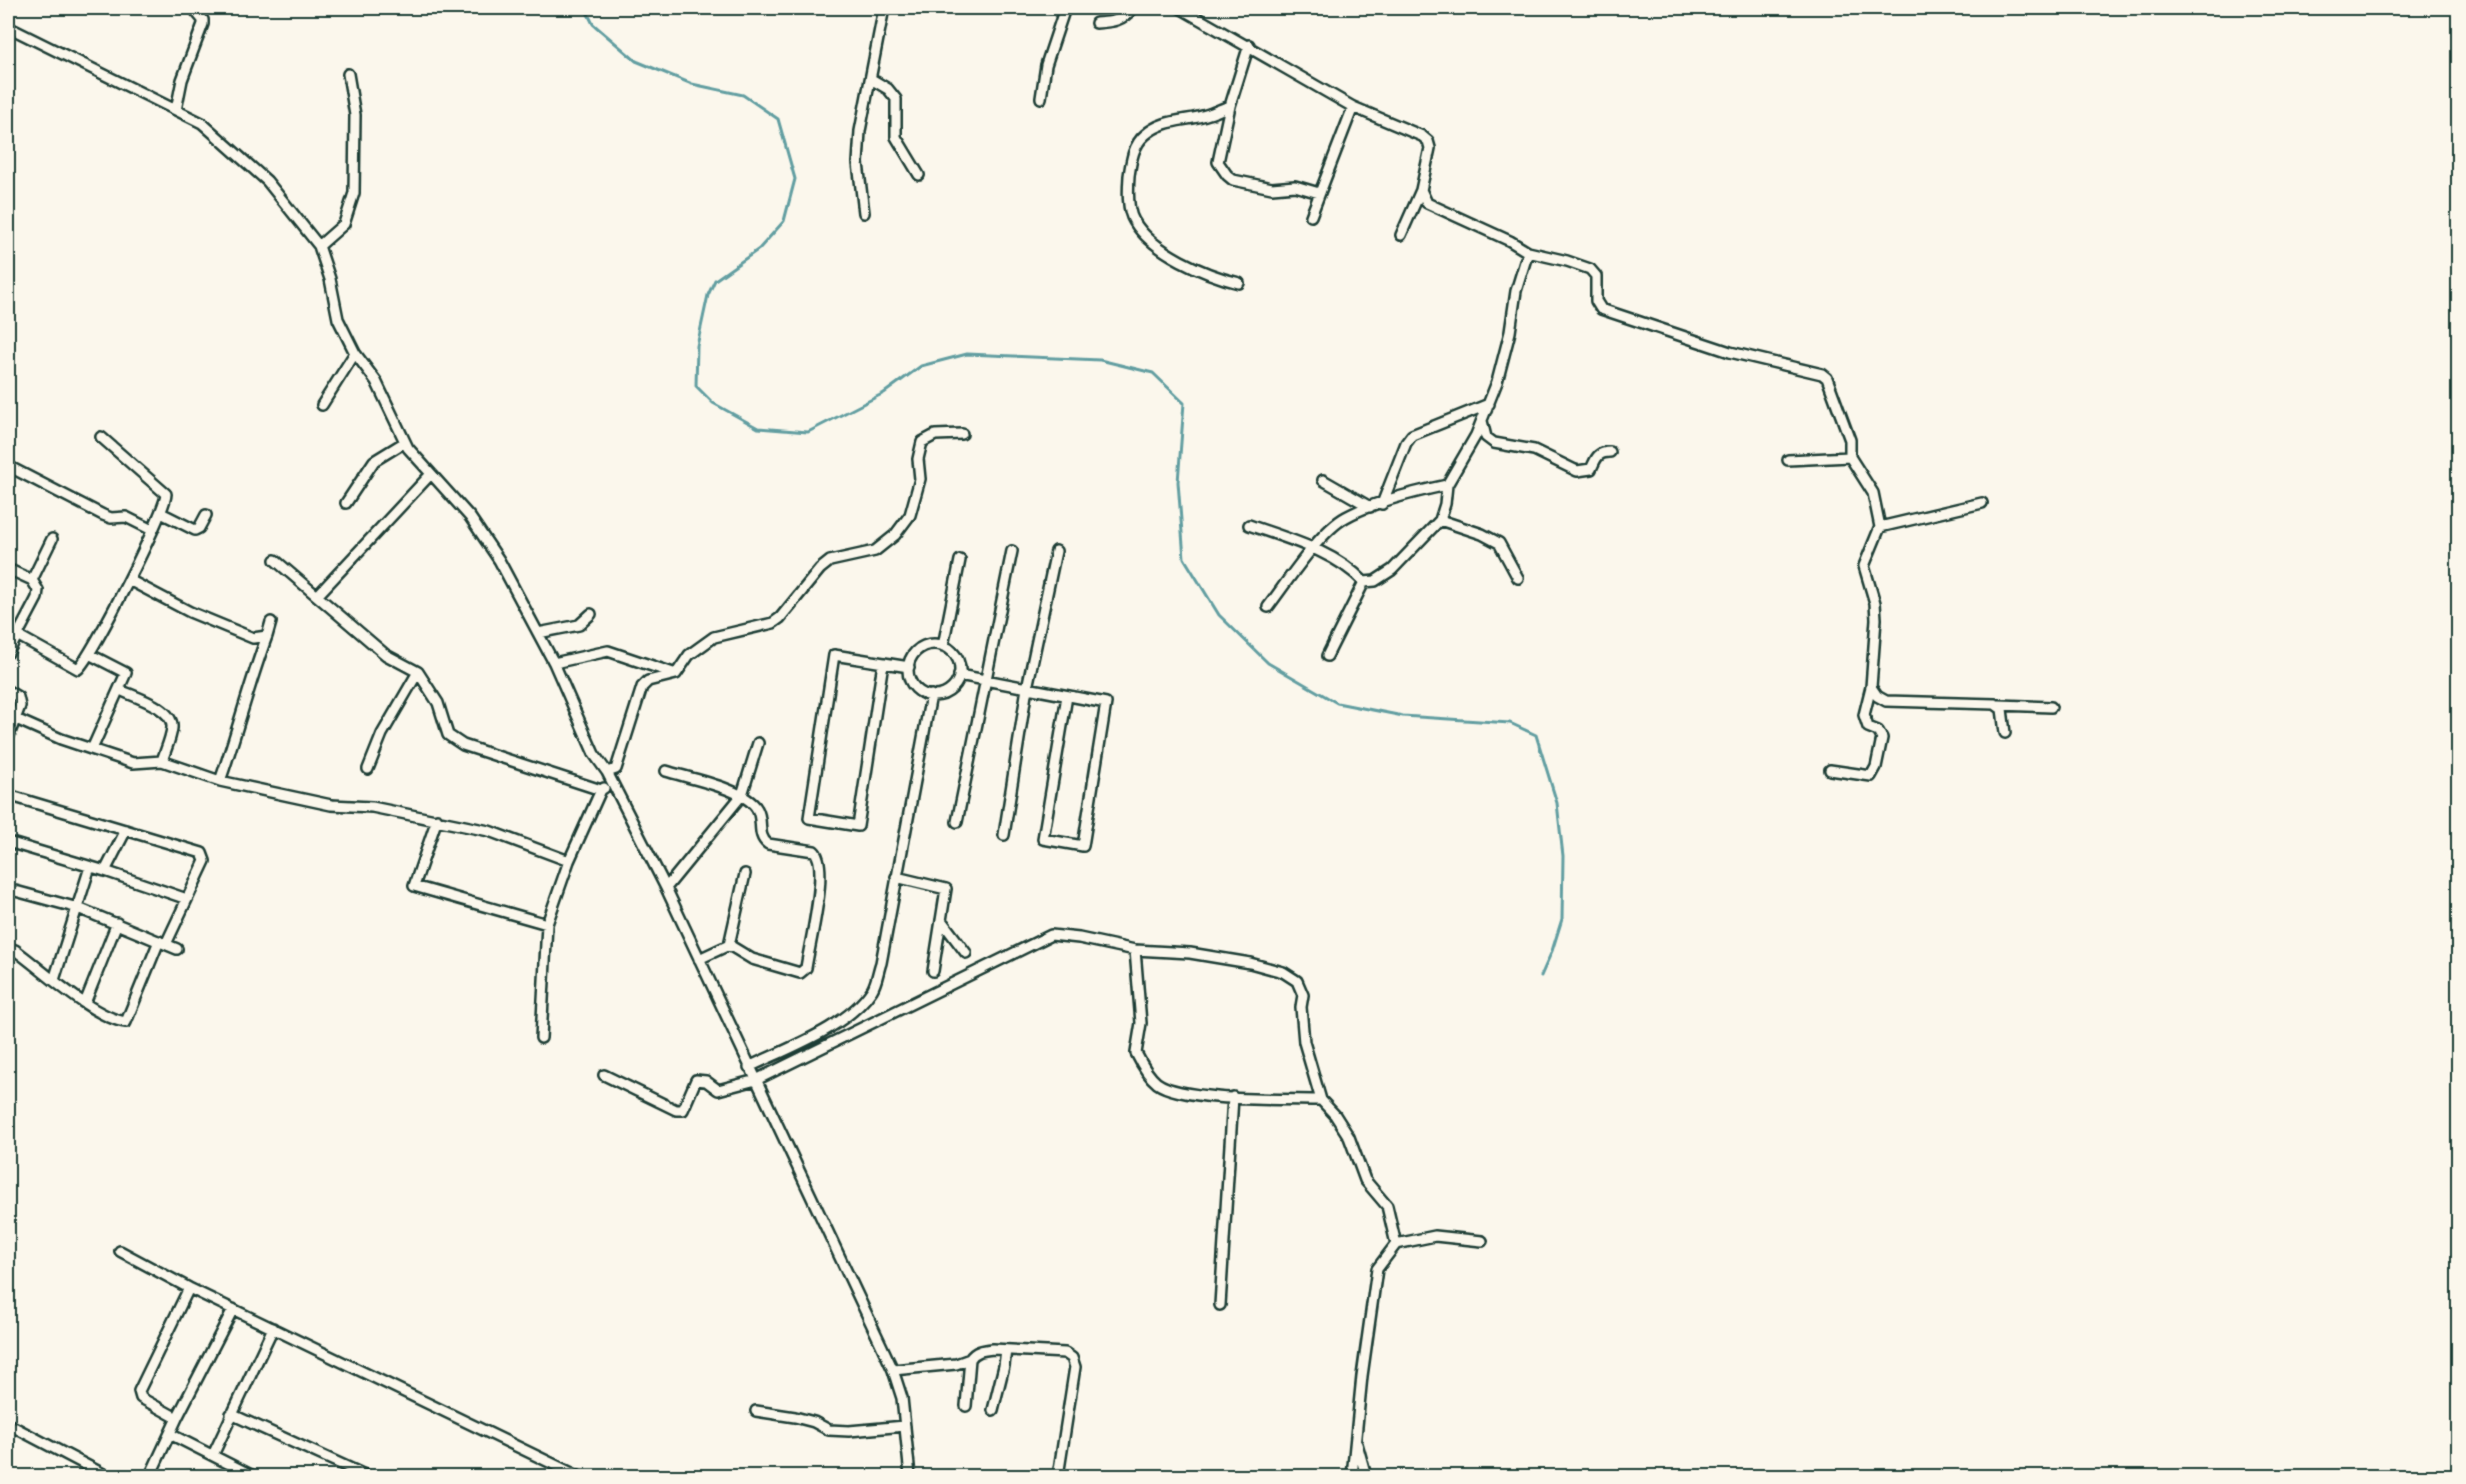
<svg xmlns="http://www.w3.org/2000/svg" width="2466" height="1484" font-family="Itim,sans-serif">
	<rect width="100%" height="100%" fill="#fbf7ec"/>
	<filter id="ink" filterUnits="userSpaceOnUse"><feTurbulence type="fractalNoise" baseFrequency=".0167" numOctaves="2"/><feDisplacementMap in="SourceGraphic" scale="12" xChannelSelector="R" yChannelSelector="G"/><feConvolveMatrix kernelMatrix="1 2 1 2 8 2 1 2 1" color-interpolation-filters="sRGB"/></filter>
	<g filter="url(#ink)">
		<g fill="none" stroke-linecap="round" stroke-linejoin="round">
			<path stroke="#629ea1" stroke-width="3" d="M585,8l8,16 43,37 56,23 51,11 35,24 17,60 -11,42 -25,28 -44,31 -7,15 -11,51 -1,40 17,17 45,25 50,4 76,-39 37,-27 46,-12 133,6 53,13 31,30 -6,79 6,76 35,57 49,48 69,40 66,13 107,7 26,12 21,68 6,53 -1,63 -10,32 -11,25"/>
			<g stroke="#1f3d34" stroke-width="14">
				<path id="street" d="M1053,8h12
					M1180,8l173,99 69,29 6,5 2,7 -9,42 6,13 83,38 18,11 39,9 23,8 6,7v25l5,8 129,43 92,22 5,4 23,62v17l23,36 7,34 -16,39 11,37 1,16 -5,68 6,9 9,5 109,3 7,5 3,24
					M1096,23c17,-1 26,-2 37,-15
					M8,27l194,96 65,58 52,65 11,33 8,40 17,34 21,28 32,67 62,69 29,43 55,103 40,91 13,18 59,116 227,482 9,28 8,78
					M1249,45l-19,61 -12,56 9,13 6,5 39,8 23,-2 24,7
					M871,79l17,10 8,10v38l23,38
					M1041,98l5,-33 19,-57
					M1230,106c-7,2 -14,6 -21,8 -23,8 -45,4 -64,21 -12,10 -14,27 -16,41 -1,14 -2,34 5,45 18,31 71,54 105,62
					M176,110l6,-30 21,-56v-4l-10,-12
					M864,213l-6,-50 2,-32 24,-123
					M1311,216l42,-109
					M1401,235l20,-45
					M319,246l25,-22 10,-31 1,-78 -7,-41
					M322,405l33,-52
					M1482,421l4,16 8,6 40,7 43,21 14,-2c5,-10 6,-17 19,-17
					M1788,460l62,-3
					M8,466l95,49 8,3 15,-1 26,13
					M1323,480l47,27
					M346,503l28,-42 31,-19
					M1382,504l24,-61 6,-8 77,-31
					M161,513l34,17 4,-2 7,-13
					M1440,520l42,14 17,9 19,35
					M1249,525c39,14 86,26 115,57l11,-1 17,-11 48,-50 5,-16 2,-19 29,-50 21,-53 13,-50 6,-41 12,-39
					M1880,527l102,-24
					M275,560l111,95 32,17 -36,62 -14,35
					M8,569l24,11
					M129,580l61,32 63,26 14,-2 4,-14
					M317,596l113,-121
					M1268,607c19,-25 52,-76 78,-90 25,-14 73,-26 101,-32
					M8,630l70,39c14,-13 88,-158 88,-175l-65,-57
					M538,633l41,-8 12,-11
					M908 670a26 26 0 1 1 52 0a26 26 0 1 1-52 0Z
					M943,646l17,-86
					M8,653l29,-55 1,-8 -6,-10 20,-41
					M89,654l37,19 -34,76
					M1327,656l37,-74
					M554,663l54,-12 68,23
					M883,663l-25,163 -49,-8 25,-163 75,12
					M418,672l20,31 10,32 15,10 138,45 3,-2
					M959,675l147,28 -23,143 -40,-7 24,-143
					M120,690c15,7 54,18 52,38 -1,11 -7,23 -10,33
					M8,691l10,6 2,9 -12,32
					M1999,705l52,2
					M16,719l45,20 72,24 29,-2 58,20c17,-48 29,-97 47,-145
					M1830,770l41,6 5,-9 6,-29 -4,-7 -10,-4 -4,-12 7,-28
					M666,771c22,7 80,18 91,38 7,12 -1,26 11,35l46,7c16,14 -5,95 -8,117l-6,5 -48,-14 -23,-14 -30,14
					M607,772l9,-3 26,-82 6,-6 28,-7 13,-19 25,-18 59,-14 7,-5 40,-49 10,-8 45,-10 20,-16 15,-20 10,-36 -2,-20 4,-17 13,-7 27,-1
					M220,781l111,24 41,2 117,24 80,30
					M8,795l194,58 3,8 -39,83
					M437,819l-23,67 133,38
					M957,822l55,-271
					M1004,835l23,-147 29,-137
					M8,842l97,29 82,28
					M105,871l21,-41
					M896,877l50,12 -13,82
					M666,888l76,-93 16,-52
					M8,889l70,19 99,41
					M941,920l25,33
					M729,945l16,-71
					M8,948l7,2c28,20 78,68 111,72l33,-81
					M1135,950l6,73 -5,30c5,10 12,23 21,30 26,19 128,16 164,17
					M54,980l36,-113
					M85,1003l32,-80
					M541,1038l6,-114 22,-63 32,-71
					M749,1067c39,-19 99,-40 123,-77 5,-8 6,-19 9,-27l50,-268
					M604,1075l72,35h7l13,-30 10,1 12,9 38,-10 295,-145 28,3 56,12 55,3 60,10 33,9 14,9 6,14 -2,12 3,35 17,58 14,15 14,22 16,43 22,26 9,38 -19,25 -15,107 -10,100
					M1396,1244l39,-8 47,5
					M120,1251l69,37 389,188
					M1220,1305l13,-208
					M893,1370l63,-6 14,-5c5,-8 13,-9 23,-10l72,4 7,5 3,9 -17,109
					M966,1406l4,-47
					M993,1410l11,-44 2,-16
					M756,1411l39,6 19,5 15,8 20,1 56,-5
					M231,1414l136,62
					M177,1418l56,-109
					M8,1424l99,52
					M170,1434l83,42
					M1357,1444l9,32
					M213,1455l60,-127
					M150,1476l27,-58 -36,-20 -2,-7 50,-103"/>
			</g>
			<use href="#street" stroke="#fbf7ec" stroke-width="9"/>
		</g>
	</g>
	<rect width="2466" height="1484" fill="none" stroke="#fbf7ec" stroke-width="30"/>
	<rect x="15" y="15" width="2436" height="1454" fill="none" stroke="#1f3d34" stroke-width="2" filter="url(#ink)"/>
</svg>
